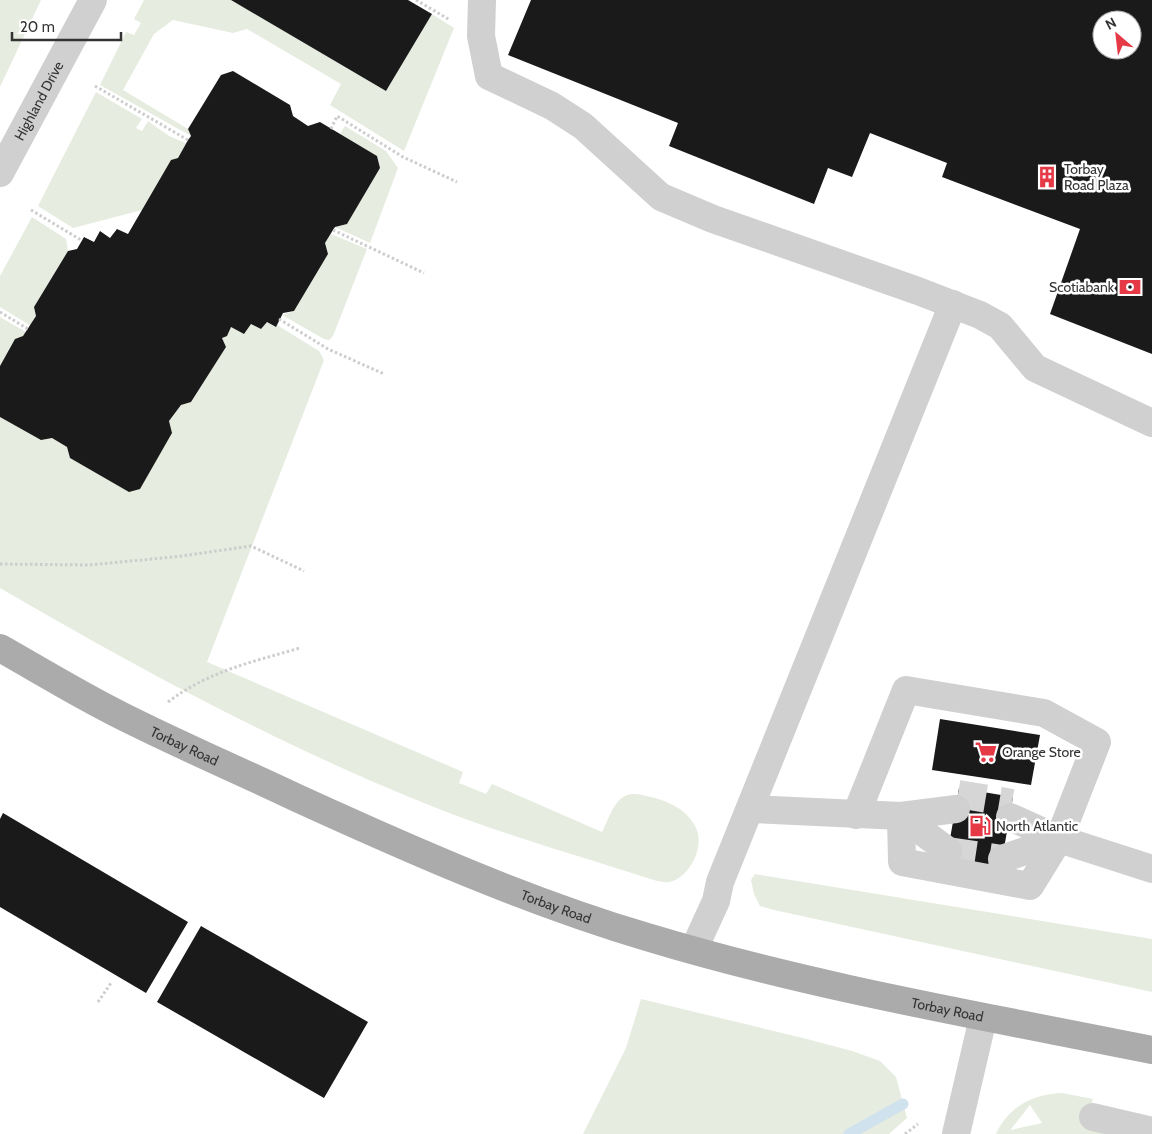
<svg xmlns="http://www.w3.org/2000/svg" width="1152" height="1134" font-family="Cabin,sans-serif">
	<rect width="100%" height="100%" fill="#fff"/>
	<path fill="#e6ecdf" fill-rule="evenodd" d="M0,0h41l-41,87z
		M144,0h87l155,91 46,-77 22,14 -50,123 -74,-46 11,-21 -94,-55 -14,4 -60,-13 -19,14 -31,56 65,39 3,7 -91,-51 26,-53 8,3 7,-12 -7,-4z
		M96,92l46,27 -6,9 6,3 6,-10 21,15 17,7 -8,15 -7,2 -29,50 -69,18 -35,-22z
		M345,126l41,25 12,17 -28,75 -35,-16 12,-3 33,-56 -3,-12 -37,-22z
		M32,217l34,22 2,12 -34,56 2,9 -5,10 -31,-19v-31z
		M331,234l36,15 -34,87 -4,4 -5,-1 -42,-24 12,-4 34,-57 -3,-11z
		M0,317l26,15 -3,4 -8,3 -15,27z
		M267,322l8,5 2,-2 42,26 5,9 -117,302 256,110 -4,11 27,11 6,-10 110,48c6,-11 11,-30 23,-36 8,-4 17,-1 26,1 17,4 36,13 44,29 11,19 -5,52 -26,56 -3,1 -8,-1 -12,-1 -81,-26 -164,-49 -243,-82 -144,-59 -280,-133 -414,-211v-171l52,21 15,9 3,11 59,33 40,-70 12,-16 10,-3 35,-55 -4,-9 9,-11 13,7 7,-10 10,5z
		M755,874l397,65v53l-378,-82 -14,-4 -6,-12 -3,-14z
		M641,999l162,39 49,13 28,10 16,16 11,41 -18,16h-306l43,-86z
		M1062,1093l31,6 -7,23 17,12h-107c12,-27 37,-40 66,-41zM1030,1105l12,18 -31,7v-1z"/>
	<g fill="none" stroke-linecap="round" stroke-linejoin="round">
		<path stroke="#cfe2ee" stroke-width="11" d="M849,1134l54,-30"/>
	</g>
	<path fill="#1a1a1a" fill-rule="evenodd" d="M231,0h177l24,14 -46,77z
		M531,0h621v354l-102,-40 30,-85 -138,-52 5,-14 -77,-30 -18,44 -24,-9 -14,36 -145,-58 9,-23 -170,-68zM1102,20h30v30h-30z
		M233,71l57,34 3,11 15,10 12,-4 57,34 3,12 -33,56 -12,3 -2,3 -8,13 3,11 -34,57 -11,2 -7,14 -9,-5 -6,7 -10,-5 -7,10 -13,-7 -4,9 -5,2 4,9 -35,55 -10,3 -12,16 3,12 -32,56 -11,3 -59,-34 -3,-11 -15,-9 -11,2 -41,-23v-51l15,-27 8,-3 13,-20 -2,-9 34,-56 9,-2 7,-12 10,5 6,-11 10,7 7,-9 11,5 43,-74 7,-2 10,-18 3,-4 -3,-7 33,-54z
		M940,719l100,16 -9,50 -99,-15z
		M959,788l54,9 -14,80 -54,-10z
		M3,813l185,109 -42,71 -146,-86v-88z
		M201,926l167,96 -44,76 -167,-96z"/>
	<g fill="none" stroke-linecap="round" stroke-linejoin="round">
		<path stroke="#d6d6d6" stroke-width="28" stroke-dasharray="28 14" stroke-linecap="butt" d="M958,794l54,9
			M948,851l54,8"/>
		<path stroke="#cdcdcd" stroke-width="3" stroke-dasharray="2.5 2.5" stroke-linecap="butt" d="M416,0l34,20
			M95,86l93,54
			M331,129l6,-13 66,41 54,25
			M31,210l50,30
			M333,230l91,43
			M0,312l28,17
			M279,319l49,30 56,25
			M0,564l90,1 92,-9 69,-10 53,25
			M168,702c41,-31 84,-40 132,-54
			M98,1002l13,-19
			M905,1134l13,-10"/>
		<g stroke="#d0d0d0" stroke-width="28">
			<path d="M482,0l-1,36 8,40 63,30 31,20 78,71 52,22 205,72 62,24 20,11 35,42 117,55"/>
			<path id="s1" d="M0,173l93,-173"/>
			<path d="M751,809l150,7 55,-7"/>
			<path d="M856,815l50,-125 138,23 53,29 -38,97 -29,47 -128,-24 -1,-46"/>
			<path d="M901,816l47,35"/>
			<path d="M1010,817l49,22 93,30"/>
			<path d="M1002,859l57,-20"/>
			<path d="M694,949l22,-48 4,-19 233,-578"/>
			<path d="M1093,1117l59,14"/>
			<path d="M956,1134l27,-116"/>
		</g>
		<path stroke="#ababab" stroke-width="28" id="s2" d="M0,648c39,22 78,46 118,66 59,30 120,56 179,84 114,52 229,103 350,139 165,50 336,79 505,113"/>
	</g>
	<defs>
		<g id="building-bare" transform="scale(1.725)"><path d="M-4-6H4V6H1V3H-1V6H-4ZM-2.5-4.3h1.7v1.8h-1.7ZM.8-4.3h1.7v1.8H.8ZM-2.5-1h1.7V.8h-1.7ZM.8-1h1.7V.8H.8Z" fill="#e63946" stroke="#fff" stroke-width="2.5" paint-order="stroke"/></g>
		<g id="bank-bare" transform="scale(1.725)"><path d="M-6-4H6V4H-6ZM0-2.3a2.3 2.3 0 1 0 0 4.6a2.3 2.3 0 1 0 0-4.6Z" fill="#e63946" stroke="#fff" stroke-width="2.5" paint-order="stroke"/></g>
		<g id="supermarket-bare" transform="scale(1.725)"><path d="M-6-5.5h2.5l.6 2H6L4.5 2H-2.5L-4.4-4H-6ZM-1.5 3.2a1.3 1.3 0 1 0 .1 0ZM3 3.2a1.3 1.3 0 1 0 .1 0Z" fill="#e63946" stroke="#fff" stroke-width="2.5" paint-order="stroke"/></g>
		<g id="fuel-bare" transform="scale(1.725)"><path d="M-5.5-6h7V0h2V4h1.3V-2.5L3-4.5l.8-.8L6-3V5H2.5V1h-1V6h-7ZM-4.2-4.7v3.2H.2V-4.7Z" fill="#e63946" stroke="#fff" stroke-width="2.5" paint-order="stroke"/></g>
	</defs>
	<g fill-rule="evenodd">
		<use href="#building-bare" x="1047" y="177"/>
		<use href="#bank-bare" x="1130" y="287"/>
		<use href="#supermarket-bare" x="986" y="752"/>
		<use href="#fuel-bare" x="980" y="826"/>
	</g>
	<g text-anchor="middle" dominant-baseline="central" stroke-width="5" stroke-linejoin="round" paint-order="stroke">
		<g font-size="14" fill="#333" stroke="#fff">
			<text stroke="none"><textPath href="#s1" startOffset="82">Highland Drive</textPath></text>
			<text stroke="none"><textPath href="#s2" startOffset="209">Torbay Road</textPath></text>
			<text stroke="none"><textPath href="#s2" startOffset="614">Torbay Road</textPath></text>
			<text stroke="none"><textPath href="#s2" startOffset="1019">Torbay Road</textPath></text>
		</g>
		<g font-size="14" fill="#333" stroke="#fff" text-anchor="start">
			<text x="1064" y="169">Torbay<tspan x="1064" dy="16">Road Plaza</tspan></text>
			<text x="1114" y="287" text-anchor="end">Scotiabank</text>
			<text x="1002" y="752">Orange Store</text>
			<text x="996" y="826">North Atlantic</text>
		</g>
	</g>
	<g transform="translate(1117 35) rotate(332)"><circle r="24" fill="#ffffff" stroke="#adadad"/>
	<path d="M0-4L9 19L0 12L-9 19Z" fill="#e63946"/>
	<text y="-8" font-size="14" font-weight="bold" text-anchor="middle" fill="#333333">N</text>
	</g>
	<path d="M12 32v8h109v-8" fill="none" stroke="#333333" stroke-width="2.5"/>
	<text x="20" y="32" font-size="15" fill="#333333" stroke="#ffffff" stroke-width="4" paint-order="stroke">20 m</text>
</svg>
